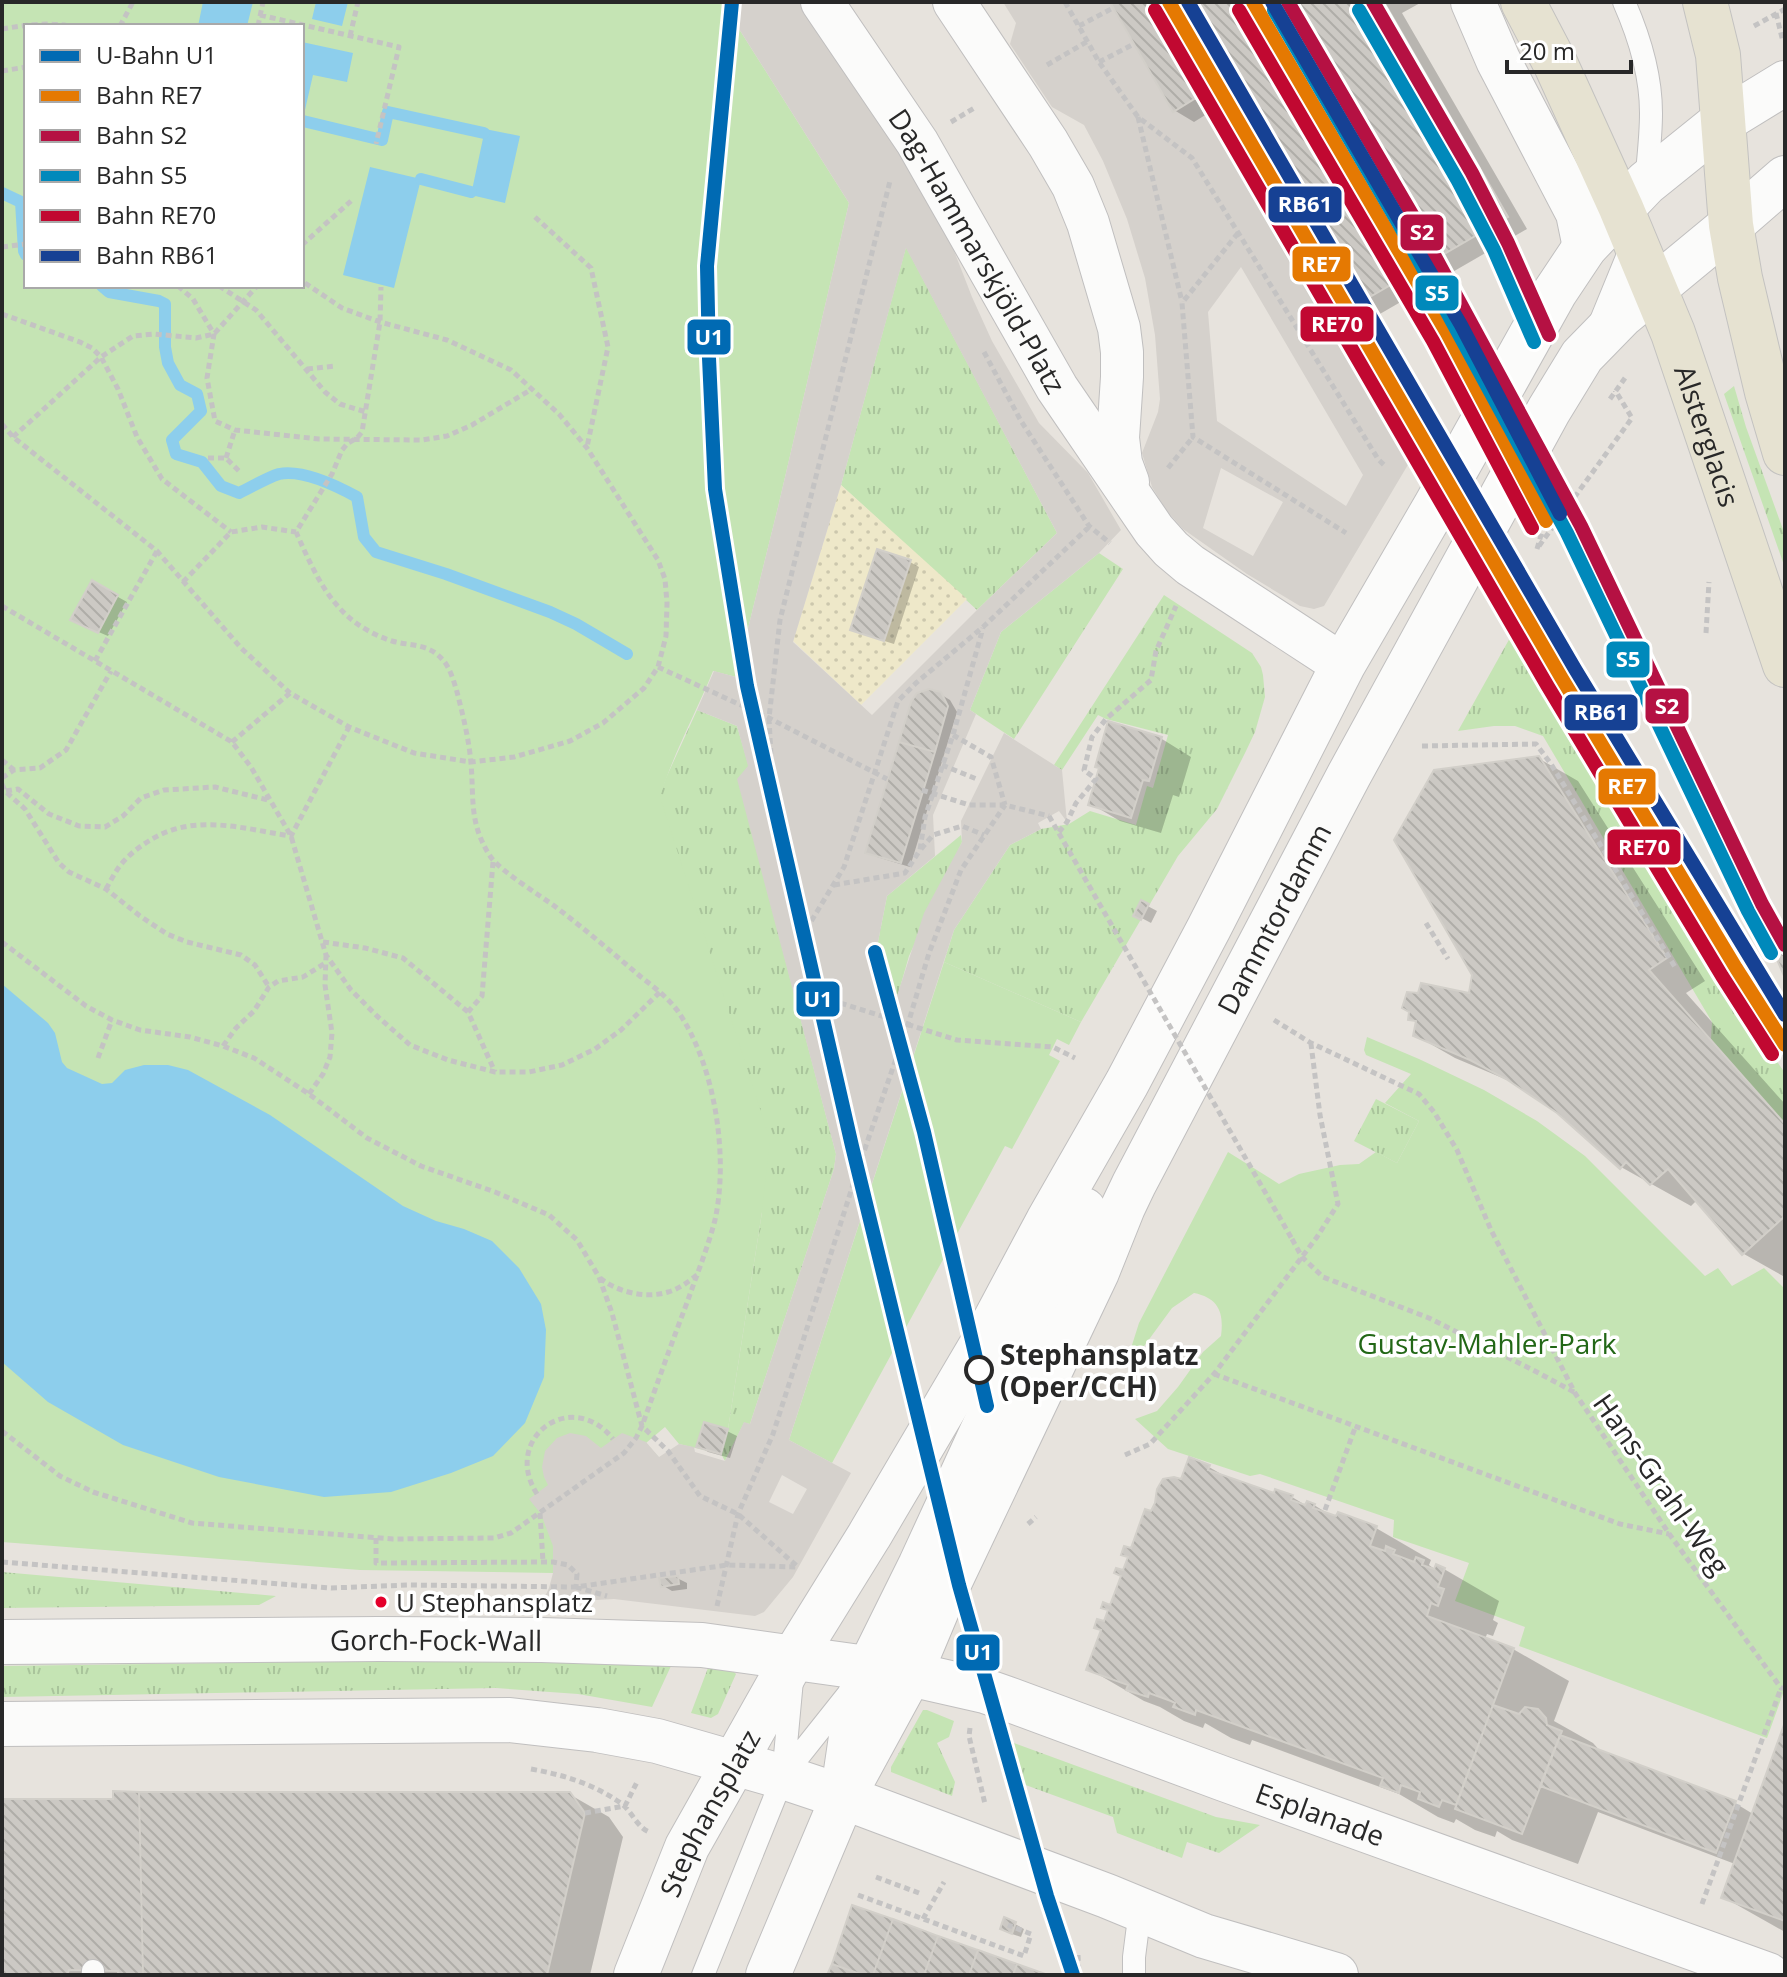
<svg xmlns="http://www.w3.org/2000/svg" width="1787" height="1977" font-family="'Open Sans',sans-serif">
	<defs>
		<pattern id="grass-tufts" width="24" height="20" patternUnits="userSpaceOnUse" patternTransform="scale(2)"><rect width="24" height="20" fill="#c5e4b4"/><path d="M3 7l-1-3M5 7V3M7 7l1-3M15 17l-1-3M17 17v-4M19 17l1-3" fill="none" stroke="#a9c49b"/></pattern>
		<pattern id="sand-dots" width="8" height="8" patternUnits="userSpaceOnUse" patternTransform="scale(2)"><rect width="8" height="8" fill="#eee8c9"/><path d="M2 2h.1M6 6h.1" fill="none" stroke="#ccc7ad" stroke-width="1.8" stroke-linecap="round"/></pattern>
		<pattern id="building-back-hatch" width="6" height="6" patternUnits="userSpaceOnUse" patternTransform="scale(2)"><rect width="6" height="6" fill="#ccc9c4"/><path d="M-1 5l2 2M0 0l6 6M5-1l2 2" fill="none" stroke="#afada8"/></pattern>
	</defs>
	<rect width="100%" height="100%" fill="#e7e3dd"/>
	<path fill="url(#grass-tufts)" d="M906,247l151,286 -80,77 -136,-125z
		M1734,386l12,41 39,108v33l-61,-174z
		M1099,553l24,16 -109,170 -44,-29 31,-78z
		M1164,595l88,58 9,14 2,8 2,22 -10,35 -9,19 -29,58 -39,47 -97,166 -137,-60 10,-32 56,-85 31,-16 28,-5 21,-13 46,14 11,-39 6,2 15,-53 -62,-16 -8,-4 -36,55 -8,-5z
		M1511,636l202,334 72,103v51l-74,-85 1,-17 -169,-286 -28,-10h-21l-36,5z
		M697,710l40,16 12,41 -11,12 98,375 -2,15 -84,255 -6,-1 -19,38 -4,-7 7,-25 34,-217 -103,-415 7,-19z
		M961,835l1,7 -53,114 -14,49 -9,-3 -11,-45 12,-61z
		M1376,1099l43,22 -22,42 -43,-22z
		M2,1572l274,24 -17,9 -257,3z
		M466,1650l205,16 -19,41 -74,-13 -82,-6 -494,9v-31l224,-3z
		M708,1668l24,2 4,4 -18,40 -7,4 -20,-5z
		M923,1710h4l27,11 -5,16 -12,6 18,39 -3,14 -61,-24v-5z
		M992,1735l224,82 44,8 -41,28 -32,-11 -5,16 -65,-25 -4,-16 -109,-40z"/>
	<path fill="url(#sand-dots)" d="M841,485l126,114 -106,106 -68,-64z"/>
	<path fill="#c5e4b4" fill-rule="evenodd" d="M2,2h720l127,201 -70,300 -43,174 -23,-6c-17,42 -40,83 -53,126l110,343 -8,72 -34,217 -7,25 -42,-10 -14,-17 -19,16 17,19 -110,111 -193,-3 -358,-28zM26,26h276v260h-276z
		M944,962l137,60 -12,23 -12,-6 -8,16 11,6 -48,88 -7,-3 -173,317 -43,-23z
		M1367,1037l52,22 65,31 53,31 48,35 120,120 13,-8 14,18 32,-18 21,21v399l-18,50 -248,-92 6,-19 -70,-26 14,-38 -76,-26 1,-17 -134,-46 -10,2 -82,-27 -33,-30 22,-8 21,-24 25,-35 18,-16c3,-23 -2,-38 -27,-43l-22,15 -41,56 1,-19 7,-22 89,-171 51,32 20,-10 41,-9 19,-1 17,-12 21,11 22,-42 -34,-18 26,-29 -45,-19 -2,-5z"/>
	<path fill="#d5d1cc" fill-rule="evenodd" d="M722,2h78l101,149 41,69 30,77 20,44 47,82 49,50 33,57 -22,23 -98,79 -31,78 6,4 -43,101 2,41 -48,40 -12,61 11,45 8,3 30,-92 38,-71 -1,-21 43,-88 58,37 5,52 -8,-11 -21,12 3,6 -31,16 -56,85 -165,510 62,33 -58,104 -29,35 -9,4 -141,-17 -72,4 7,-15 4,-15v-27l-12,-32 -12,-15 19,-14 -4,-8 -2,-10 3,-16 12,-13 13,-5 16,3 15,12 21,-15 24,9 13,15 20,-13 15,3 1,5 30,9 19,-39 6,2 84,-255 2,-15 -99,-375 11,-13 -11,-40 -40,-16 17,-39 22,6 43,-174 70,-300zM906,248l151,285 -80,77 -105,105 -79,-73 48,-157zM929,689l12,3 7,14 -47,157 -36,-11 46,-150 6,-9zM782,1475l25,14 -14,25 -24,-12z
		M1003,2h107l63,109 23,-13 129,225 84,140 -85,143 -10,3 -14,-3 -53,-32 -64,-45 -17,-19 -14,-23 -10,-34 16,-41 2,-13 -5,-64 -10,-57 -18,-59 -24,-58 -19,-36 -32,-18 -42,-63 6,-21zM1241,267l122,208 -17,31 -129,-85 -9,-109zM1221,468l62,34 -30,54 -50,-28z"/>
	<path fill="#8dceec" d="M203,2h50l-6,24h-49z
		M316,2h32l-6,24 -30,-7z
		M302,42l51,11 -6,29 -34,-7 -11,48z
		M485,129l35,7 -15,67 -34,-8z
		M370,167l51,12 -27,109 -51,-13z
		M2,984l46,39 7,10 7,29 5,6 35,16 10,-1 13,-13 19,-5h24l20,5 82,45 133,91 33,15 28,8 28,12 27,27 22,36 5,26 -2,47 -19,46 -32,33 -42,17 -60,19 -67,5 -105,-20 -96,-32 -75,-43 -46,-40z"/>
	<path fill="#0003" d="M1112,2h310l-20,11 125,216 -180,104 -20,-11 -120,-208 -13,8 -20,-12z
		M910,562l9,5 -25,77 -32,-10 -9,-5z
		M93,583l34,19 -19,34 -26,-11z
		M940,694l10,6 7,12 -47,155 -33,-10 -10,-5z
		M1109,724l53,15 29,18 -12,40 -6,-2 -12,38 -41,-12 -29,-17z
		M1538,758l40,23 127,200 -19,12 99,111v170l-2,2 -39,-22 -47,-54 -6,6 -70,-39 -63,-55 -46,-30 -57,-24 -40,-23 3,-12 -8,-4 61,-24z
		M1142,903l15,8 -6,12 -15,-8z
		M727,1431l10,5 -7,22 -22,-6 -9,-6z
		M1209,1467l24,14 42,15 1,-4 16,5 15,9 7,-1 21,13 41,10 55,32 -2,5 7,5 8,-1 55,32 -6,19 5,3 -5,13 -6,-2 -2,5 28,10 56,32 -15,40 39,22 8,9 134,51 18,11 32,-86v204l-62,-35 12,-33 -137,-52 -20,52 -66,-24 -15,-9 -2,6 -20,-7 -19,-11 -2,4 -16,-6 -39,-23 -147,-54 -2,5 -19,-7 -26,-15 -2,5 -19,-7 -24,-14 -16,-6 -55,-32 43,-118 20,-37 30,-33z
		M677,1578l10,5v6l-15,2 -10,-6z
		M569,1794l40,23 14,20 -33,138h-588v-174z
		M1015,1924l9,5 -3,8 -9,-3z"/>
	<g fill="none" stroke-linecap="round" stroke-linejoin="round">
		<path stroke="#8dceec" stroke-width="12" d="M303,121l79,19 6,-28 96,21
			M421,179l50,13
			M2,193l19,9 3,49 2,4
			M102,286l7,6 50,9 6,3v43l3,16 12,22 17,9 4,17 -29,29 4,14 26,8 19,24 18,7c13,-6 27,-15 40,-19 24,-5 58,12 78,23l7,40 12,15 70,22 104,38 26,12 51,30"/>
	</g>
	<path fill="url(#building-back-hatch)" stroke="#d2cfc9" stroke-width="2" d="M1110,2h274l124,215 -183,106 -129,-225 -23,14z
		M877,549l34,11 -27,81 -34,-11z
		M92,580l26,15 -20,38 -28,-13z
		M929,689l12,3 7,14 -13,46 -36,-10 12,-40 6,-9z
		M1108,721l54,16 -13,44 -6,-1 -12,38 -43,-13 11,-37 -4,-1z
		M899,742l36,10 -34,111 -36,-10z
		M1539,756l128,202 -18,12 136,154v92l-43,39 -74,-86 -18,16 -24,-23 -6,7 -63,-56 -51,-34 -36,-19 -57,-24 3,-15 -8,-1 1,-8 -7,-4 5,-16 11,1 3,-10 48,10 3,-18 -78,-135 40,-70z
		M1141,900l8,4 -8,16 -8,-4z
		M1785,924v54l-10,-23 4,-29z
		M704,1422l24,7 -7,25 -25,-7z
		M1189,1457l21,8 -2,5 66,23 1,-4 18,6 -2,5 14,5 2,-4 8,3 -2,4 23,8 2,-4 39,14 -7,20 15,5 1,-5 9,4 -2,4 21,8 2,-5 8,3 -2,5 12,4 2,-5 9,4 -7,19 6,2 -6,17 -7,-3 -4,13 87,32 -58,157 -14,-5 -3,7 -21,-8 2,-7 -19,-7 -2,8 -19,-7 3,-8 -187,-68 -1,5 -22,-8 2,-4 -4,-2 -22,-8 -1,4 -22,-7 2,-5 -42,-15 15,-40 -7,-2 3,-9 7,2 4,-11 -7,-2 2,-6 7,3 11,-29 -7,-3 2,-5 7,2 5,-13 -7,-2 3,-9 7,2 14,-39 6,2 4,-8 2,-14 6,-10 11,-2 7,2z
		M678,1576l1,8 -18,3 -2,-9z
		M1493,1705l26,9 6,-7 13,2 8,9 1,7 15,6 -40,103 -67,-25z
		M1785,1722v199l-64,-23z
		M1560,1735l176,66 -20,52 -176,-67z
		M113,1791l26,1 4,183h-25v-4l-49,-1 -2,5h-65v-176h111z
		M139,1792h431l15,21 -38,162h-404z
		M852,1905l41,14 -20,56h-10l-31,-11z
		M1004,1917l12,5 -4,12 -12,-5z
		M893,1919l45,17 -14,39h-51z
		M938,1936l40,14 -9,25h-45z
		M978,1950l39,14 -4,11h-44z
		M832,1964l31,11h-36z
		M1017,1964l31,11h-35z"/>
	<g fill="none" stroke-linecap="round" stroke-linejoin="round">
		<g stroke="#c0bfbf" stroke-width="24">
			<path id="lane" d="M1624,2c15,34 27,74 27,111 0,24 -3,47 -5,70
				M1600,323l34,-83
				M783,1776l66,-83
				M93,1971v4
				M703,1975l80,-198 9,-97
				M1134,1975v-18l6,-47"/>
		</g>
		<g stroke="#c0bfbf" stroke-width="44">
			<g id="street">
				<path id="s1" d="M822,2l95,140 140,246 97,142 17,19 19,16 153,100"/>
				<path d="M954,2l94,141 25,43 15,37 31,105 3,24v25l-4,61 3,25 7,19"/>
			</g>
		</g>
		<g stroke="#c0bfbf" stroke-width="46">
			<g id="secondary">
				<path d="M1473,2l25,58 80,153 7,34"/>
				<path id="s2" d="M2,1642l377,-3 163,1 160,5 208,29 75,17 20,7 219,81 544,196"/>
				<path d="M2,1724l508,-4 87,10 60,11 126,36 60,20 264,99 97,40 132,39"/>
				<path d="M846,1771l9,-61 14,-41 51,-103 164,-356"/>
				<path id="s3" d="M636,1975l51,-128 107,-190 75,-121 116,-197 63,-118 79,-138 82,-155 134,-263 93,-160 119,-213 30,-45 61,-64 77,-62 62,-38"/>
				<path id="s4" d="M768,1975l75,-178 67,-123 32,-76 155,-326 26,-65 11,-23 215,-409 200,-365 33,-54 40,-41 109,-90 54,-47"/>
			</g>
		</g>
		<g stroke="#c3c2c0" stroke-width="46">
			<g id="primary">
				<path id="s5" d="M1523,2l33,63 65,143 52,125 112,332"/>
				<path d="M1705,2l13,53 13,170 9,53 27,114 18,61"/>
			</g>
		</g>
		<path stroke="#c4c3c3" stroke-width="5" stroke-dasharray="6 4" stroke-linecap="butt" d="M1065,2l34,60 39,55 54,41 186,301 6,6
			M1776,13l7,29
			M260,15l139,32 -23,97
			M120,26l13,-24
			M258,26l5,-24
			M1079,26l34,-18
			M1754,26l31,-17
			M2,29c23,-4 45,-7 68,-3
			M350,36l8,-34
			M1099,62l35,-18
			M1047,65l41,-24
			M2,71l24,-4
			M1138,117l44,185
			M951,122l25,-15
			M535,217l56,51 17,79 -21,100
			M1238,233l-56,70 11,134 153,96
			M302,245l49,-44
			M2,247l24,-3
			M178,286l15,13 21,35 -7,44 8,43 20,9 84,9 103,1 25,-4 25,-11 60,-36
			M219,286l37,24 69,82 15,12 26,8
			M2,314l78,28 12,6 9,9 17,32 19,48 25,42 69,53
			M984,352l37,69 68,105 21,17
			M307,369l29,-3
			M1610,399l15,-21
			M2,424l11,13 144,114 84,97 49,45 59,34 65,26 57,9 43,-5 56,-16 33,-18 41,-35 14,-21 8,-31 1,-33 -2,-24 -7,-19 -71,-112 -28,-34 -48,-44 -64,-30 -67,-18 -38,-14 -40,-27
			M13,437l88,-80 32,-21 21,-2 42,4 18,-4 43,-48
			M208,458h18l14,14
			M226,458l9,-28
			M1168,468l25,-31
			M1539,546l93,-128 -17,-28
			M1537,549l13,-45
			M183,582l48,-50 31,-5 34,5
			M2,606l230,136 19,25 40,69 35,119 25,35 26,26 33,29 38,15 47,12h34l33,-7 33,-16 26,-19 39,-38
			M1706,633l3,-51
			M95,661l62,-110
			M658,667l111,51 118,61
			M953,735l38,22 14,48
			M232,742l58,-49
			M1422,746l114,-2 15,20 124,203
			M2,760l12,10
			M942,765l37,15
			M2,778l12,-8 26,-2 26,-18 45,-79
			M2,784l3,7 20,18 34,54 10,9 37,17 34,27 27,18 20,8 54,13 14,10 14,22
			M922,790l47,15h36l44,11
			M6,791l12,-2 31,25 30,12 26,1 18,-11 18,-18 23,-8 51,-3 53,13
			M1059,832l8,-10 9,-19 20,-24 -12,-9 8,-33 14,-18 45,-39 5,-29 20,-45
			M921,849l12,-14 29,-9 22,9
			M493,862l-11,134 -14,16 27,60
			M834,885l71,-12 15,-23 5,-33 28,-82 30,-107
			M106,889c4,-7 8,-15 13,-22 8,-11 21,-21 33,-28 44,-26 92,-10 139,-3l58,-109
			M1426,923l22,36
			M801,938l43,-71 54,-166 18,-18 67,-56 107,-101
			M2,942l84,64 26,14 28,10 50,7 33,9 31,12 55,36 58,44 54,28 74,26 54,23 28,25 22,37 13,36 30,113 26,25 32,45 38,18 60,53
			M323,942l42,6 38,10 65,54
			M812,994l145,46 96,7 22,11
			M1274,1020l37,23 108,51 15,18 23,38 34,80 84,163 95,142 111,153h4
			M223,1046l13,-18 18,-17 15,-24 9,-6 25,-4 24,-15
			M98,1058l14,-38
			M309,1094l14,-20 7,-17 2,-24 -7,-48 1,-29
			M860,1163l-49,-169 -10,-55 -26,-108 -6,-113 11,-98 110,-439
			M1292,1239l10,18 21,20 106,41 104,52 41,22
			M600,1278c17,14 46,21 68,14 11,-3 20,-10 29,-17
			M1214,1374l406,150 49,10
			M2,1431l58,45 33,16 99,31 201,16 101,-1 17,-5 113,-80 12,-15 6,-12c15,-42 30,-84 46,-126 9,-26 20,-53 27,-80 14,-64 0,-156 -38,-210 -10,-13 -23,-23 -36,-33 -27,-23 -55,-47 -84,-69 -17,-13 -56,-36 -67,-52 -21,-33 -16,-56 -19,-93 -2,-23 -8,-48 -14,-71 -3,-10 -7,-25 -15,-33 -14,-16 -33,-13 -50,-18 -56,-18 -74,-60 -96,-109l36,-58 10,-24 6,-7 9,-5 5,-6 18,-110 1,-35
			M1125,1455l25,-11 64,-70 103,-137 21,-33 -18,-89 -9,-71
			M537,1494c-36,-56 35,-107 76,-55
			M1325,1510l30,-82
			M540,1513l3,49
			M1028,1524l8,-7
			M376,1538v25l177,-1 15,3 9,9 -1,13
			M2,1562l329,26 78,-3 167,2 151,-22 71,2
			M576,1587l31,9
			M717,1606l21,-92 35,-80 87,-271 48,-139 21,-71 32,-83 44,-65
			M970,1728l-1,8 16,68
			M531,1769c33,6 63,15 91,35 10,8 15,23 27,28
			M585,1813l40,-7 13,-26
			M876,1877l43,16
			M858,1895l166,61 7,-22 -23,-9
			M1702,1904l79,-216
			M923,1919l21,-37
			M1078,1955l1,20"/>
		<use href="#lane" stroke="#fbfbfa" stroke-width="22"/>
		<use href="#street" stroke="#fbfbfa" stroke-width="42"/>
		<use href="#secondary" stroke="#fbfbfa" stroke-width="44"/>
		<use href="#primary" stroke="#e6e2d1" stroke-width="44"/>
		<path stroke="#c4c3c3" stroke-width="5" stroke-dasharray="6 4" stroke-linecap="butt" d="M1049,816l243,423"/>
		<g stroke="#fff" stroke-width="20">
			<path id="rail-1" d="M1169,2l392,675 175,291 49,77
				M1253,2l194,331 99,188"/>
		</g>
		<g stroke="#fff" stroke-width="20">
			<path id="rail-2" d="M1288,2l125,214 168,310 181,378 23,41
				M1373,2l99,171 36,70 41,92"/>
		</g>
		<g stroke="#fff" stroke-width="20">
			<path id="rail-3" d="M1274,10l125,214 168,309 181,378 23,42
				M1359,10l99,171 36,69 40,92"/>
		</g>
		<g stroke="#fff" stroke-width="20">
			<path id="rail-4" d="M1155,10l392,675 175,291 50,78
				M1239,10l194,331 99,187"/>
		</g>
		<g stroke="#fff" stroke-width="20">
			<path id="rail-5" d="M1188,2l387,667 210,346
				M1272,2l189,323 99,189"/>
		</g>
		<use href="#rail-1" stroke="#e57902" stroke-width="14"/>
		<use href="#rail-2" stroke="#b51143" stroke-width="14"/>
		<use href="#rail-3" stroke="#0089bb" stroke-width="14"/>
		<use href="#rail-4" stroke="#c10831" stroke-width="14"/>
		<use href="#rail-5" stroke="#164194" stroke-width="14"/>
		<g stroke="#fff" stroke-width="20">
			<path id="metro-1" d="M732,2l-25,264 2,92 6,131 32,197 105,460 107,439 88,311 26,79
				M875,952l49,180 63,274"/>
		</g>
		<use href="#metro-1" stroke="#006ab3" stroke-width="14"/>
	</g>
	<circle fill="#fff" stroke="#282828" stroke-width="4" cx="979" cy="1370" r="13"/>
	<circle fill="#e4002b" stroke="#fff" stroke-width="3" cx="381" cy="1602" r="7"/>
	<g text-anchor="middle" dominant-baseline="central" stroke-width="7" stroke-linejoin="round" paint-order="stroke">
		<g font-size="26" fill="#282828" stroke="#fff" text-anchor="start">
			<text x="396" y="1602">U Stephansplatz</text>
		</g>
		<g font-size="28" fill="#282828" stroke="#fff">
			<text stroke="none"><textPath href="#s1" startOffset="294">Dag-Hammarskjöld-Platz</textPath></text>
			<text stroke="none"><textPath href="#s5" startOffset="472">Alsterglacis</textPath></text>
			<text stroke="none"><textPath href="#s4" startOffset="1172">Dammtordamm</textPath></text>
			<text transform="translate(1662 1484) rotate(55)">Hans-Grahl-Weg</text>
			<text stroke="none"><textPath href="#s2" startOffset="434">Gorch-Fock-Wall</textPath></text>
			<text stroke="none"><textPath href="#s3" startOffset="178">Stephansplatz</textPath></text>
			<text stroke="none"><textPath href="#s2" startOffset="1344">Esplanade</textPath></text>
		</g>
		<g font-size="28" fill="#226716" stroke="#fff">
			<text x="1487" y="1343">Gustav-Mahler-Park</text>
		</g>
		<g font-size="28" font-weight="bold" fill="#282828" stroke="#fff" text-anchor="start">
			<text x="1000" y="1354">Stephansplatz<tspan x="1000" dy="32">(Oper/CCH)</tspan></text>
		</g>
	</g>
	<g stroke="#fff" stroke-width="3">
		<rect x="1267" y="185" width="76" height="39" rx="8" fill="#164194"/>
		<rect x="1399" y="213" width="46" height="39" rx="8" fill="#b51143"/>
		<rect x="1291" y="245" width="61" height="38" rx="8" fill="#e57902"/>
		<rect x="1414" y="274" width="46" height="38" rx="8" fill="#0089bb"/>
		<rect x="1299" y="305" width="76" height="38" rx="8" fill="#c10831"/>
		<rect x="686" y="318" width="46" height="38" rx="8" fill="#006ab3"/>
		<rect x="1605" y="640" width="46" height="39" rx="8" fill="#0089bb"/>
		<rect x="1644" y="687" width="46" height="38" rx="8" fill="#b51143"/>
		<rect x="1563" y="693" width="76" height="39" rx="8" fill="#164194"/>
		<rect x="1597" y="767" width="60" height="39" rx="8" fill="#e57902"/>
		<rect x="1606" y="828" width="76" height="38" rx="8" fill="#c10831"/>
		<rect x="795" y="980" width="46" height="38" rx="8" fill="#006ab3"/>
		<rect x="955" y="1633" width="46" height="39" rx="8" fill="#006ab3"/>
	</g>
	<g font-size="22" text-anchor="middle" font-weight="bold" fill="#fff">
		<text x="1305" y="212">RB61</text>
		<text x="1422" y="240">S2</text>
		<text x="1321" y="272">RE7</text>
		<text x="1437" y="301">S5</text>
		<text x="1337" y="332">RE70</text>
		<text x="709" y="345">U1</text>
		<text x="1628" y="667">S5</text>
		<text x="1667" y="714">S2</text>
		<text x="1601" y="720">RB61</text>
		<text x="1627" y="794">RE7</text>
		<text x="1644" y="855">RE70</text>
		<text x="818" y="1007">U1</text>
		<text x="978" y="1660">U1</text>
	</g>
	<rect width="1787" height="1977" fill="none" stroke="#282828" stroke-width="8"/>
	<rect x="24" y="24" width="280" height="264" fill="#ffffff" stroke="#a9a9a9" stroke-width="2"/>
	<rect x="40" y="50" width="40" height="12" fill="#006ab3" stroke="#a9a9a9" stroke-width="2"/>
	<text x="96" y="64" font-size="24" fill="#282828">U-Bahn U1</text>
	<rect x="40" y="90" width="40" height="12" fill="#e57902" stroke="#a9a9a9" stroke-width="2"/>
	<text x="96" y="104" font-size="24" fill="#282828">Bahn RE7</text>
	<rect x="40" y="130" width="40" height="12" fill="#b51143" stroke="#a9a9a9" stroke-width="2"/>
	<text x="96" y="144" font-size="24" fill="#282828">Bahn S2</text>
	<rect x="40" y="170" width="40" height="12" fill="#0089bb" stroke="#a9a9a9" stroke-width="2"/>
	<text x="96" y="184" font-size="24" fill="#282828">Bahn S5</text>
	<rect x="40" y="210" width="40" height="12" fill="#c10831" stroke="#a9a9a9" stroke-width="2"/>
	<text x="96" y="224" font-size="24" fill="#282828">Bahn RE70</text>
	<rect x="40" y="250" width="40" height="12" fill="#164194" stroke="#a9a9a9" stroke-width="2"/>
	<text x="96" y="264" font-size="24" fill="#282828">Bahn RB61</text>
	<path d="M1507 60v12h124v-12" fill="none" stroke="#282828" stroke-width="4"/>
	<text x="1519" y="60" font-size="24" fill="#282828" stroke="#ffffff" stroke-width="6" paint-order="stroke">20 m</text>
</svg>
